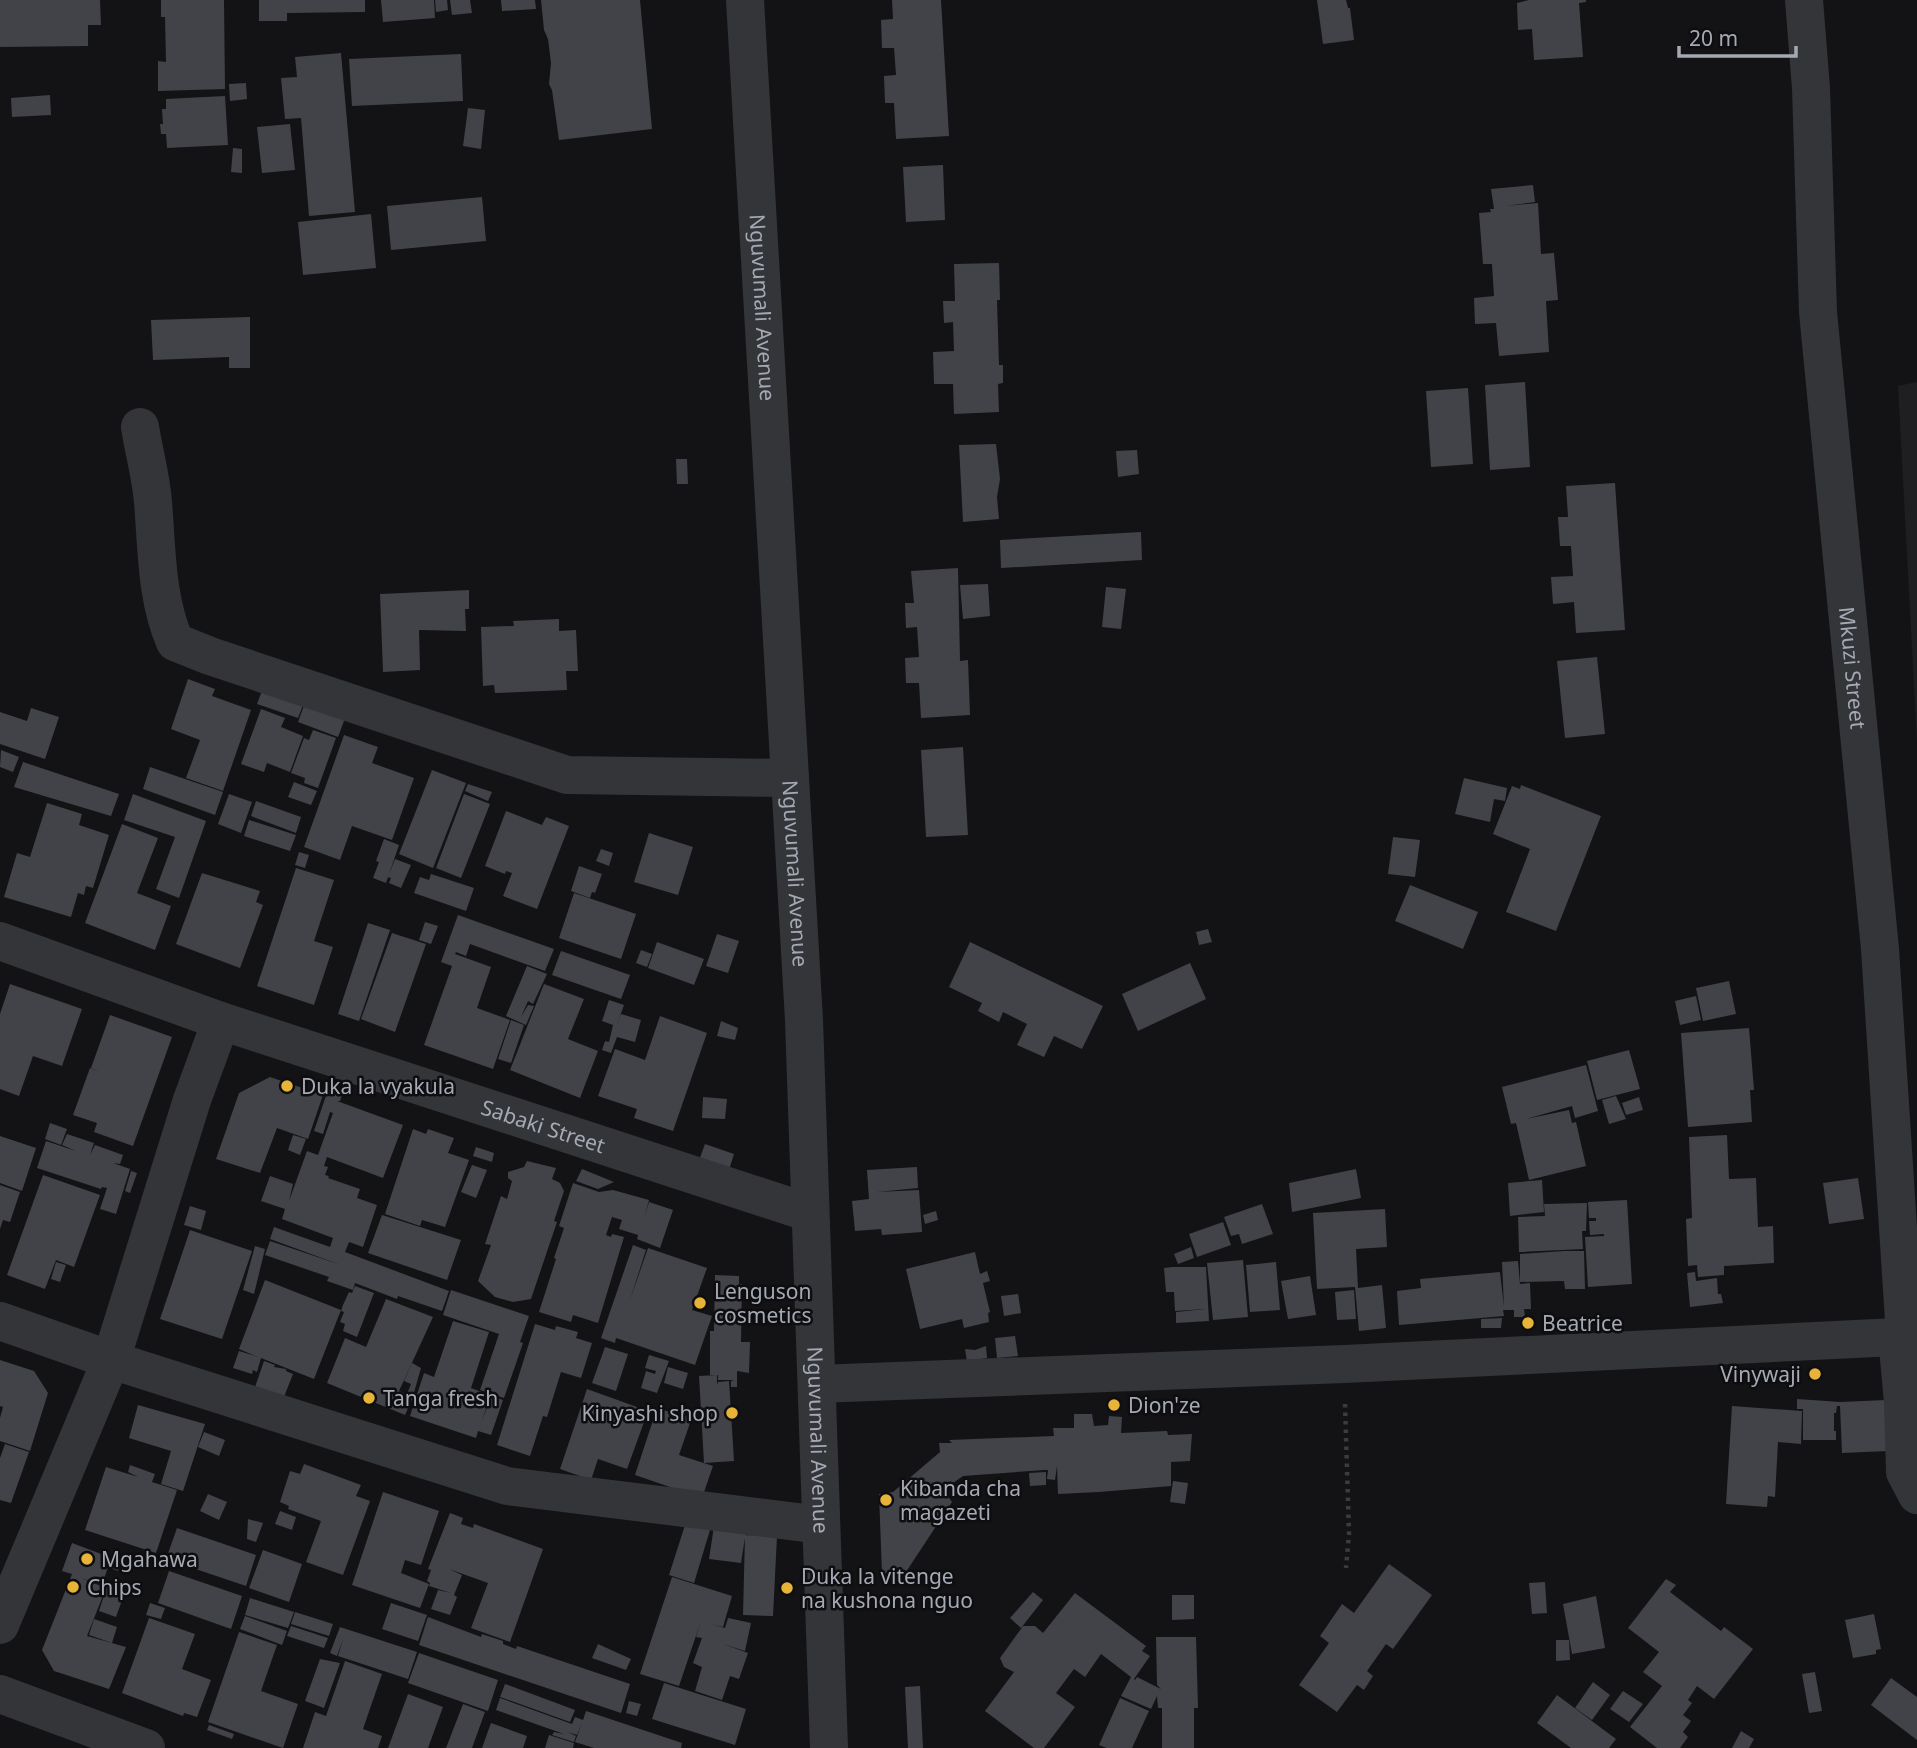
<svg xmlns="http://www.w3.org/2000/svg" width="1917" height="1748" font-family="'Noto Sans',sans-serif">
	<rect width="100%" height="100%" fill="#131315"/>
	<path fill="#1f1f21" d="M1917,382v360l-19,-356z"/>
	<path fill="#424348" d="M0,0h100l1,25h-13v21l-88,1z
		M161,0h63l1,89 -67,2v-30l8,1 -1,-45h-4z
		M259,0h106v12l-78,1v8h-28z
		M381,0h53l1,18 -52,4z
		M435,0h12l1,10 -12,2z
		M450,0h20l2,13 -20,2z
		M501,0h34l1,9 -34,2z
		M541,0h99l12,129 -93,11 -7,-50 -3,-6 2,-21 -3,-24 -4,-9z
		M892,0h49l8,136 -53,3 -2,-36h-9l-1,-27 12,-1 -2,-27h-12l-1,-28 12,-1z
		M1317,0h29l2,8h2l4,32 -31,4z
		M1529,0h57v2l-7,1 4,54 -49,3 -2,-31 -14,1 -1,-27z
		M341,53l14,159 -46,4 -8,-98 -16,1 -4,-41 16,-1 -2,-20z
		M461,54l2,47 -111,5 -3,-47z
		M246,83l1,16 -17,2 -1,-17z
		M50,95l1,20 -39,2 -1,-19z
		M225,96l3,49 -61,3 -1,-14h-5l-1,-10h3l-1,-15h4v-10z
		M468,108l17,2 -4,39 -18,-3z
		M290,124l5,46 -33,3 -5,-46z
		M233,148l9,1v24l-11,-1z
		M943,165l2,55 -39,2 -3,-55z
		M1533,185l2,17 -30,4 33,-3 3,51 13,-1 4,47 -12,1 3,51 -50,4 -3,-33 -21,1 -1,-26 20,-2 -2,-32h-9l-4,-51 12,-1 -1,-3h4l-3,-20z
		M482,197l4,44 -95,9 -4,-44z
		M371,214l5,54 -73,7 -5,-53z
		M999,263l1,37h-3l2,65h4v18l-5,1 1,28 -45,2 -1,-30h-19l-1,-32 21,-1 -1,-29 -9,1 -1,-22h12l-1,-37z
		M250,317v51h-21v-11l-76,3 -2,-40z
		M1525,382l5,85 -40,3 -5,-85z
		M1468,388l5,76 -42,3 -5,-76z
		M996,444l4,35 -3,18 2,22 -36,3 -4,-77z
		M1137,450l2,24 -21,3 -2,-26z
		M676,459h11l1,25h-11z
		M1615,483l10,147 -49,3 -2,-31 -21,2 -2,-27 22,-1 -2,-30h-11l-2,-29h10l-2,-31z
		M1141,532l1,28 -141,8 -1,-28z
		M958,568l2,93 8,-1 2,55 -49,3 -2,-35h-13l-1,-25 14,-1 -2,-30 -11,1 -1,-25h9l-3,-32z
		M988,584l2,32 -27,3 -3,-34z
		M1106,587l20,2 -5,40 -19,-2z
		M469,590v19h-4l1,22 -47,-1 1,40 -37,2 -3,-78z
		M559,619v12l17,-1 2,41h-12l1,19 -72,3 -1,-8 -11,1 -2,-59 33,-1 -1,-5z
		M1597,657l8,77 -40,4 -8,-77z
		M188,679l27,10 -3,7 39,14 -28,81 -37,-13 14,-38 -29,-11z
		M265,683l41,14 -8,21 -41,-14z
		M306,700l41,13 -9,24 -40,-15z
		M31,708l28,9 -14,42 -45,-15v-32l27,9z
		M261,709l24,9 -4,9 22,9 -13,36 -23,-9 -3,9 -23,-8z
		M313,730l23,8 -18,50 -14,-5 1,-5 -14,-5 13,-35 5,2z
		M344,735l34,12 -6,16 42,15 -22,62 -40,-14 -12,34 -36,-13z
		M963,747l5,88 -42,2 -5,-87z
		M1,750l18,7 -6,15 -13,-5z
		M23,762l96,32 -8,22 -97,-29z
		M150,767l73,25 -8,23 -72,-26z
		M432,770l34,13 -33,85 -34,-14z
		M1464,778l43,10 -2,13 -11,-2 -4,23 -35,-8z
		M294,782l23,9 -6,14 -23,-8z
		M468,784l24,8 -4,9 -23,-10z
		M1521,785l80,31 -45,115 -50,-19 24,-63 -37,-15 19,-48 8,3z
		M133,794l73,27 -27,77 -23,-9 19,-52 -51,-17z
		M229,794l23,8 -11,31 -23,-9z
		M464,794l26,10 -29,74 -25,-10z
		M256,801l45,16 -5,16 -45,-17z
		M47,803l35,11 -3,11 30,10 -16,53 -7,-2 -2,9 -6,-2 -7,24 -67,-20 13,-44 13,4z
		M506,811l36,14 4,-8 23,9 -32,83 -34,-13 9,-23 -6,-2 -1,3 -20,-8z
		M249,820l47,15 -6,16 -46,-15z
		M122,824l36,14 -21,55 34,13 -16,44 -70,-27z
		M649,833l44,14 -15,48 -44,-13z
		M1393,837l27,3 -5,37 -27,-3z
		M384,839l15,6 -13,38 -13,-5 6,-16 -3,-1z
		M601,849l12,4 -4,13 -13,-5z
		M299,852l10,3 -4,13 -10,-3z
		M395,859l16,6 -10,23 -12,-5 2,-5 -3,-1z
		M579,866l23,8 -7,19 -3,-1 -2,6 -19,-7z
		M296,868l38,12 -20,61 19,6 -19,58 -57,-19z
		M202,873l58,18 -4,11 7,3 -23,63 -64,-24z
		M431,874l43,14 -8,23 -52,-18 6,-16 9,3z
		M1410,885l68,27 -15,37 -68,-28z
		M574,893l62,21 -15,45 -62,-21z
		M458,915l96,34 -9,22 -75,-27 -4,12 -10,-4 -1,2 36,13 -14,41 33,12 -17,49 -69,-24 28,-79 -11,-4z
		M425,922l13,4 -7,18 -12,-4z
		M368,923l22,7 -31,91 -21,-7z
		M1208,929l4,13 -13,3 -3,-13z
		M392,933l34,11 -31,88 -34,-13z
		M717,934l22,7 -11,32 -22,-7z
		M657,942l47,17 -10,26 -46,-17z
		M970,942l133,64 -21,43 -28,-13 -10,21 -27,-12 10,-21 -24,-12 -4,10 -21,-11 4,-8 -33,-16z
		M641,950l11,4 -5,13 -11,-4z
		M561,951l69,24 -9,24 -69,-24z
		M1190,963l16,36 -68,32 -16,-37z
		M527,966l20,8 -14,30 -5,-3 -7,16 7,-12 6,1 -8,19 -20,-9z
		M1729,981l7,33 -33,7 -7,-33z
		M10,984l72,25 -20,57 -29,-10 -14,40 -19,-7v-75z
		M544,984l40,15 -16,40 30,12 -18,47 -70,-28z
		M1696,996l5,24 -21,5 -5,-24z
		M609,1000l15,5 -8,22 5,-13 20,6 -6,22 -18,-5 -6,16 -9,-3 3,-9 4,1 4,-17 -11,-4z
		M110,1015l62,22 -39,109 -39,-14 3,-9 -24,-8 17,-47 9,4 -8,-4z
		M660,1016l47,17 -34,98 -39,-13 3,-9 -39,-13 17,-47 30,11z
		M511,1020l13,5 -13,38 -13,-4z
		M721,1021l17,7 -3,12 -18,-4z
		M1749,1028l5,62h-4l2,32 -64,5 -7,-94z
		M1629,1050l11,39 -43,11 -10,-39z
		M1586,1065l12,46 -23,7 -3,-12 -46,13 43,-9 3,13 4,-1 10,44 -57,14 -13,-57 -5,1 -9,-37z
		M270,1077l53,18 -15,44 -31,-11 -17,45 -44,-14 23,-66z
		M329,1087l14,5 -3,9h-3l66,24 -20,53 -56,-21 -3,9 4,1 -3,8 4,1 -1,2 32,11 -3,9 20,7 -14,42 -14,-5 -4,10 104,39 -7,20 -44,-15 -1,3 -42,-16 -2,7 -26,-9 2,-4 -64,-22 5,-14 71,24 -71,-26 4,-12 56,20 3,-9 -51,-19 3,-10 -24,-8 9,-25 23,8 -4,17 18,-50 11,4 15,-42 -3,-1 -7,22 -9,-3z
		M1616,1096l10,23 -17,5 -7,-24z
		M703,1097l24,2 -2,20 -23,-1z
		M1639,1097l4,13 -17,5 -4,-12z
		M50,1123l17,6 -6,16 -16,-6z
		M413,1129l13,5 2,-5 26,9 -6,15 21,7 -24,67 -23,-7 -2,6 -35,-12z
		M67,1134l27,9 -4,12 5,-10 28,10 -3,9 -7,-1 17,6 -14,45 -16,-5 7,-21 -5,-1 -1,2 -64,-21 9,-27 30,10 -14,-6z
		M293,1135l13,4 -6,16 -12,-5z
		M1727,1135l2,44 27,-1 2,49 15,-1 1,37 -50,3v9l-26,2 -1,-12 -9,1 -2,-47 6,-1 -3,-81z
		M0,1136l36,12 -14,43 -22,-8z
		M705,1144l29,10 -6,19 -30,-10z
		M476,1147l18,6 -2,9 -19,-6z
		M527,1161l29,7 -4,11 8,4 4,8 -10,30 3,1 -26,77 -18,3 -18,-5 -17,-16 13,-36 -6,-1 16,-48 6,3 5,-18 -4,-3v-6l16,-5z
		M472,1165l15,5 -11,28 -15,-6z
		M917,1167l1,21 -41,4 42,-2 3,42 -40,3 -1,-6 -26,2 -3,-30 17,-2 -2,-29z
		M582,1169l32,13 -16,7 -22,-8z
		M1356,1169l5,29 -69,14 -3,-29z
		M131,1171l6,2 -7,20 -5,-2z
		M43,1175l57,20 -26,72 -18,-7 -11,29 -38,-14z
		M1858,1178l6,41 -35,5 -6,-41z
		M1542,1180l2,32 -34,4 -2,-33z
		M573,1183l26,9 14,-2 36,10 -5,19 5,-17 24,8 -13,38 -23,-9 1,-4 -19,-6 3,-9 -10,-3 -6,18 5,2 1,-3 12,3 -26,86 -25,-8 -2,7 -32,-10 17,-53 -2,-1 10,-30 -5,-2z
		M0,1185l20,7 -10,30 -7,-2 -3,9z
		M1627,1200l5,84 -44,3 -3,-50 19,-1v-2l-14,1 -1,-14h7v-3h-7l-1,-16z
		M1587,1203l-1,28h-4l1,18 -64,3 -1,-35 27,-1 -1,-12z
		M1262,1204l11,30 -31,10 -3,-10 -8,2 -7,-19z
		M190,1206l16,5 -5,19 -17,-5z
		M1385,1209l2,38 -31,2 2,39 24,-3 4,43 -27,3 -4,-44 -38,2 -4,-76z
		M936,1211l2,9 -13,4 -2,-9z
		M382,1215l79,25 -14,40 -79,-27z
		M1223,1222l8,23 -34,12 -8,-23z
		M190,1230l62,21 -30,88 -62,-20z
		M633,1245l13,5 -16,50 18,-52 59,20 -15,42 20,6 -17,49 -79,-27 -1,5 -14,-5z
		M255,1246l10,3 -11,45 -11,-4z
		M1191,1247l3,11 -16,6 -4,-10z
		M1564,1251h20l1,38h-20l-1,-8 -44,1v-28z
		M975,1252l5,22 7,-3 3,10 -7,2 7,29 -2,1 1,9 -25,6 -2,-9 -42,10 -14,-60z
		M1243,1260l5,57 -35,3 -6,-57z
		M1518,1261l2,23 10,-1 1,26h-7l1,8h-11v-7h-11l1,6 -105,9 -2,-34 24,-3 -1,-9 80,-7 4,35 -2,-45z
		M56,1262l10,3 -6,17 -9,-3z
		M1276,1262l4,48 -30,2 -4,-47z
		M1173,1267h33l3,54 -33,2v-11l29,-3 -30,2 -1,-19h-8l-2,-24z
		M1695,1272l1,9 21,-3 1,16h3l2,9 -33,4 -3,-34z
		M715,1275l24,1v9l3,-1 -1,58h9l-1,31 -12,-2v16h-6v-6l3,-1h-16v-5h-8v-44h4z
		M1310,1276l6,39 -28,4 -7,-38z
		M265,1280l76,30 -27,69 -53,-21 -4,14 -4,-2 -1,4 -19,-6 6,-17 19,6 -19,-8z
		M355,1286l19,7 -17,44 -14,-6 2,-7 -5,-2 4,-10 -3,-1 2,-6 6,-13 3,1z
		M451,1290l78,26 -9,26 3,1 -19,55 -24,-8 19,-56 -56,-19z
		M1354,1290l2,29 -19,1 -2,-28z
		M1018,1294l3,19 -17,3 -3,-20z
		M386,1299l47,18 -34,74 14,6 -8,18 -78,-32 18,-45 21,9z
		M1502,1318l-1,10h-20v-9z
		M453,1321l36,11 -18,56 19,7 -8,26 9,-25 12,4 -12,35 -13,-4 -2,7 -66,-22 14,-43 10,4z
		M535,1324l20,6 1,-4 22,6 -2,6 16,5 -11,35 -20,-6 -14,45 -4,-1 -13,40 -33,-11z
		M1015,1336l3,20 -21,2 -2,-20z
		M986,1346l1,12 -20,3 -2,-12 10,1z
		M605,1347l23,7 -12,37 -24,-8z
		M649,1355l20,6 -12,32 -16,-5 5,-17 9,3 1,-3 -11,-3z
		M0,1360l34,11 14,22 -18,58 -30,-10v-23l3,-11 -3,-1z
		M264,1361l11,4 -1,2 12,2v2l7,3 -11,28 -29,-9z
		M412,1363l9,5 -8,28 -6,-2 4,-10 -7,-3z
		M668,1367l20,6 -5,16 -19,-6z
		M717,1375v10l1,-3 11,-1 5,80 -30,2 -5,-87z
		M587,1389l61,22 -21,58 -29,-10 -7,21 -31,-11z
		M1797,1399l43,3 46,-2 2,51 -46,2 -2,-47h-3l-1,7h-2v18h2v9h-33v-31h-6z
		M138,1405l67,19 -22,67 -22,-7 10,-33 -42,-13z
		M1732,1406l70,5 -1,33 -23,-2 -3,55 -7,-1 -1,11 -41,-3z
		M657,1408l19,6 5,-2 10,8 -12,35 34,11 -11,32 -67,-23z
		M1074,1414h18l2,12 14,-1 1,-9 13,1 -1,16 46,-2 1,4 24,-1 -2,27 -19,1v24l-72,6 -41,2 -1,-28 -2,14 -8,-1 1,-9h-4l-81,6 -20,14 9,12 -48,73 -22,-2 -3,-79 14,-2 47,-40 -1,-9h13l-3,-3 105,-4 -1,-8h21z
		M204,1432l21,8 -6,16 -21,-9z
		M5,1444l24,8 -18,51 -11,-3v-42z
		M304,1464l57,21 -5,11 14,5 -27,74 -37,-13 15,-41 -33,-12 1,-3 -9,-4 10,-31 10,3z
		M130,1465l25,9 -3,8 25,8 -21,63 -71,-23 21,-63 32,10 -10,-5z
		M1046,1472v13l-16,1 -1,-13z
		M1173,1481l15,2 -3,21 -15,-2z
		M383,1492l56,19 -18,54 -16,-5 -4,13 28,11 -9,24 -68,-23z
		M208,1494l19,8 -8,18 -19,-9z
		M280,1511l16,6 -4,13 -17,-6z
		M450,1513l13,5 -2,6 12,4 1,-4 69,25 -33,93 -39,-14 17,-45 -39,-14 13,6 -8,20 3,2 -7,18 -19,-6 7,-19 13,3 -22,-7 1,-3 -3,-2 4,-11 -3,-1z
		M248,1519l15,4 -7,19 -9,-3z
		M686,1522l24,8 -16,53 -25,-8z
		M714,1526l32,5 -5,32 -32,-4z
		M177,1528l79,27 -10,31 -80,-27z
		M745,1535l32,1 -4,80 -30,-1z
		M72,1543l40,15 2,-4 8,4 -4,13 -10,-4 -6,18 -21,-7 25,10 -19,48 39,11 -17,42 -55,-18 -12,-21 30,-76 -10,-3z
		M263,1550l39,14 -13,38 -40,-14z
		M1389,1564l43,31 -39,54 -7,-5 -19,27 6,5 -9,14 -7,-5 -20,27 -38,-27 30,-42 -9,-7 22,-32 12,9z
		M169,1571l73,25 -11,33 -73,-26z
		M672,1577l60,19 -9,31 -12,-3 14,4 3,-10 23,5 -6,28 -22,-7 25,9 -9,26 -9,-3 -8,24 -27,-9 7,-24 -9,-4 9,-25 -6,-1 5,-16 -22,65 -39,-12z
		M1666,1579l10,6 -6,7 51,39 3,-4 29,22 -39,50 -17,-13 -9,14 4,3 -9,12 8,6 -8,11 5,5 -8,11h-23l-27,-21 32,-41 -19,-14 16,-20 -31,-24z
		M1545,1582l2,31 -15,1 -3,-31z
		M107,1586l18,6 -9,25 -17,-6z
		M1033,1592l10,8 -22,28 -11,-10z
		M1075,1593l71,53 -4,5 8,5 -16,23 1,1 2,-3 24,12 -4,-4 -1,-48h40l2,71h-4v40h-32v-40h-4l-1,-12 -6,13 -30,-13 10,-19 -30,-23 -16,23 -11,-8 -18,24 19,14 -31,41h-10l-49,-37 29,-39 -10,-5 -4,-9 23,-32h12l8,7z
		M1172,1595h22v24l-22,1z
		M1596,1596l9,52 -33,6 -9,-50z
		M250,1598l44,14 -6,16 -43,-13z
		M150,1603l15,5 -4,11 -15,-4z
		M391,1603l36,12 -9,26 -36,-12z
		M295,1612l38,12 -4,12 -38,-12z
		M1874,1614l7,35 -5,1v4l-23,4 -8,-38z
		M245,1616l42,15 -5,14 -42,-16z
		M428,1617l53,20 1,-3 21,7v3l13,5 1,-3 113,38 -9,29 -202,-68z
		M149,1618l46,16 -13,35 29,11 -14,37 -13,-4 -1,3 -61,-23z
		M94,1619l23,8 -5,16 -23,-8z
		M291,1626l37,12 -4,10 -37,-12z
		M340,1627l77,25 -9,27 -70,-23 5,-17 -6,17 -7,-3z
		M239,1632l38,13 -16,46 37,13 -15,44 -75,-26z
		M1556,1640h13l1,20 -14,1z
		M598,1644l33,15 -5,11 -34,-12z
		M419,1653l79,27 -10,31 -80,-28z
		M320,1659l20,4 -16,45 -19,-7z
		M345,1661l37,13 -19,55 19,7 -4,12h-75l12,-36 11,4z
		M1815,1672l7,39 -13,2 -7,-39z
		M1891,1678l26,19v43l-46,-35z
		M1593,1682l17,13 -18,25 -17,-12z
		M664,1683l82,26 -11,36 -83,-26z
		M505,1684l70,26 -5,12 -70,-25z
		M920,1686l3,62h-15l-3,-61z
		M1623,1691l20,13 -14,18 -19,-13z
		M408,1694l35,13 -15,41h-40z
		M1557,1695l59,44 -7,9h-38l-34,-25z
		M500,1698l72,26 3,-7 8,3 3,-9 96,32 -1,5h-87l-19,-6 7,-19 -5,12 -9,-3 8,4 -2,6 -22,-7 2,-3 10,2 -68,-24z
		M1120,1698l29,13 -17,37h-25l-8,-3z
		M629,1701l12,3 -4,12 -11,-3z
		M463,1704l22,8 -13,36h-26z
		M491,1723l36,13 -4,12h-41z
		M209,1725l25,9 -2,5 -25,-9z
		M1741,1731l13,8 -5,9h-17z
		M549,1735l25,8 -1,5h-28z"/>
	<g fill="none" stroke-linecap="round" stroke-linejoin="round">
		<path stroke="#3a3c40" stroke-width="4.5" stroke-dasharray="3.5 5" stroke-linecap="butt" d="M1345,1404l4,130 -3,34"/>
		<g stroke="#343539" stroke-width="38">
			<path id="s1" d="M745,0l59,1020 25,728"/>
			<path id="s2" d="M1804,0l7,88 7,224 62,637 25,387"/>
			<path d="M140,427c4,25 11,50 13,75 4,48 3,96 22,140l35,14 357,119 223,3"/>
			<path id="s3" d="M0,941l221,80 589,192"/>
			<path d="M0,1321l111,39 396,126 314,39"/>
			<path d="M1897,1337l6,65 2,70 12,23"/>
			<path d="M817,1384l528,-20 572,-28"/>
			<path d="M0,1625l111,-265 81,-260 29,-79"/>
			<path d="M0,1694l146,54"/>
		</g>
	</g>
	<g fill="#e7b439" stroke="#0e0e10" stroke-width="2.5">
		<circle cx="287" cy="1086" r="7"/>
		<circle cx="700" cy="1303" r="7"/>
		<circle cx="1528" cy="1323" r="7"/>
		<circle cx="1815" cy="1374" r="7"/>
		<circle cx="369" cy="1398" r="7"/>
		<circle cx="1114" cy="1405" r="7"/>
		<circle cx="732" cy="1413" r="7"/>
		<circle cx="886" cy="1500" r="7"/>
		<circle cx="87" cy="1559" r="7"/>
		<circle cx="73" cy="1587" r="7"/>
		<circle cx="787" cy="1588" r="7"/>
	</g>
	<g text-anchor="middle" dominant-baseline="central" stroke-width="5" stroke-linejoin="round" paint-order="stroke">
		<g font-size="21" fill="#a5a9b4" stroke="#0e0e10">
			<text stroke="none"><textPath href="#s1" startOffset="308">Nguvumali Avenue</textPath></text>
			<text stroke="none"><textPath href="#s2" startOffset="670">Mkuzi Street</textPath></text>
			<text stroke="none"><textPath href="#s1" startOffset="875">Nguvumali Avenue</textPath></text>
			<text stroke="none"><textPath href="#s3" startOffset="574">Sabaki Street</textPath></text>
			<text stroke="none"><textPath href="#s1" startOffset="1442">Nguvumali Avenue</textPath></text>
		</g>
		<g font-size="21" fill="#a5a9b4" stroke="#0e0e10" text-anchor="start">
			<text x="301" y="1086">Duka la vyakula</text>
			<text x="714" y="1291">Lenguson<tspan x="714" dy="24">cosmetics</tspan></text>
			<text x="1542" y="1323">Beatrice</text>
			<text x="1801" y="1374" text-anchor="end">Vinywaji</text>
			<text x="383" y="1398">Tanga fresh</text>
			<text x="1128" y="1405">Dion'ze</text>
			<text x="718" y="1413" text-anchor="end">Kinyashi shop</text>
			<text x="900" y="1488">Kibanda cha<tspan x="900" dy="24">magazeti</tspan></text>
			<text x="101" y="1559">Mgahawa</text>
			<text x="801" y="1576">Duka la vitenge<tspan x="801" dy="24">na kushona nguo</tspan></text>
			<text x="87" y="1587">Chips</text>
		</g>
	</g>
	<path d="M1679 46v10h117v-10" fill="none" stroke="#a5a9b4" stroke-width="3.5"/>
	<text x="1689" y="46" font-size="21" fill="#a5a9b4" stroke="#0e0e10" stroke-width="5" paint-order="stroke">20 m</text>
</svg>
